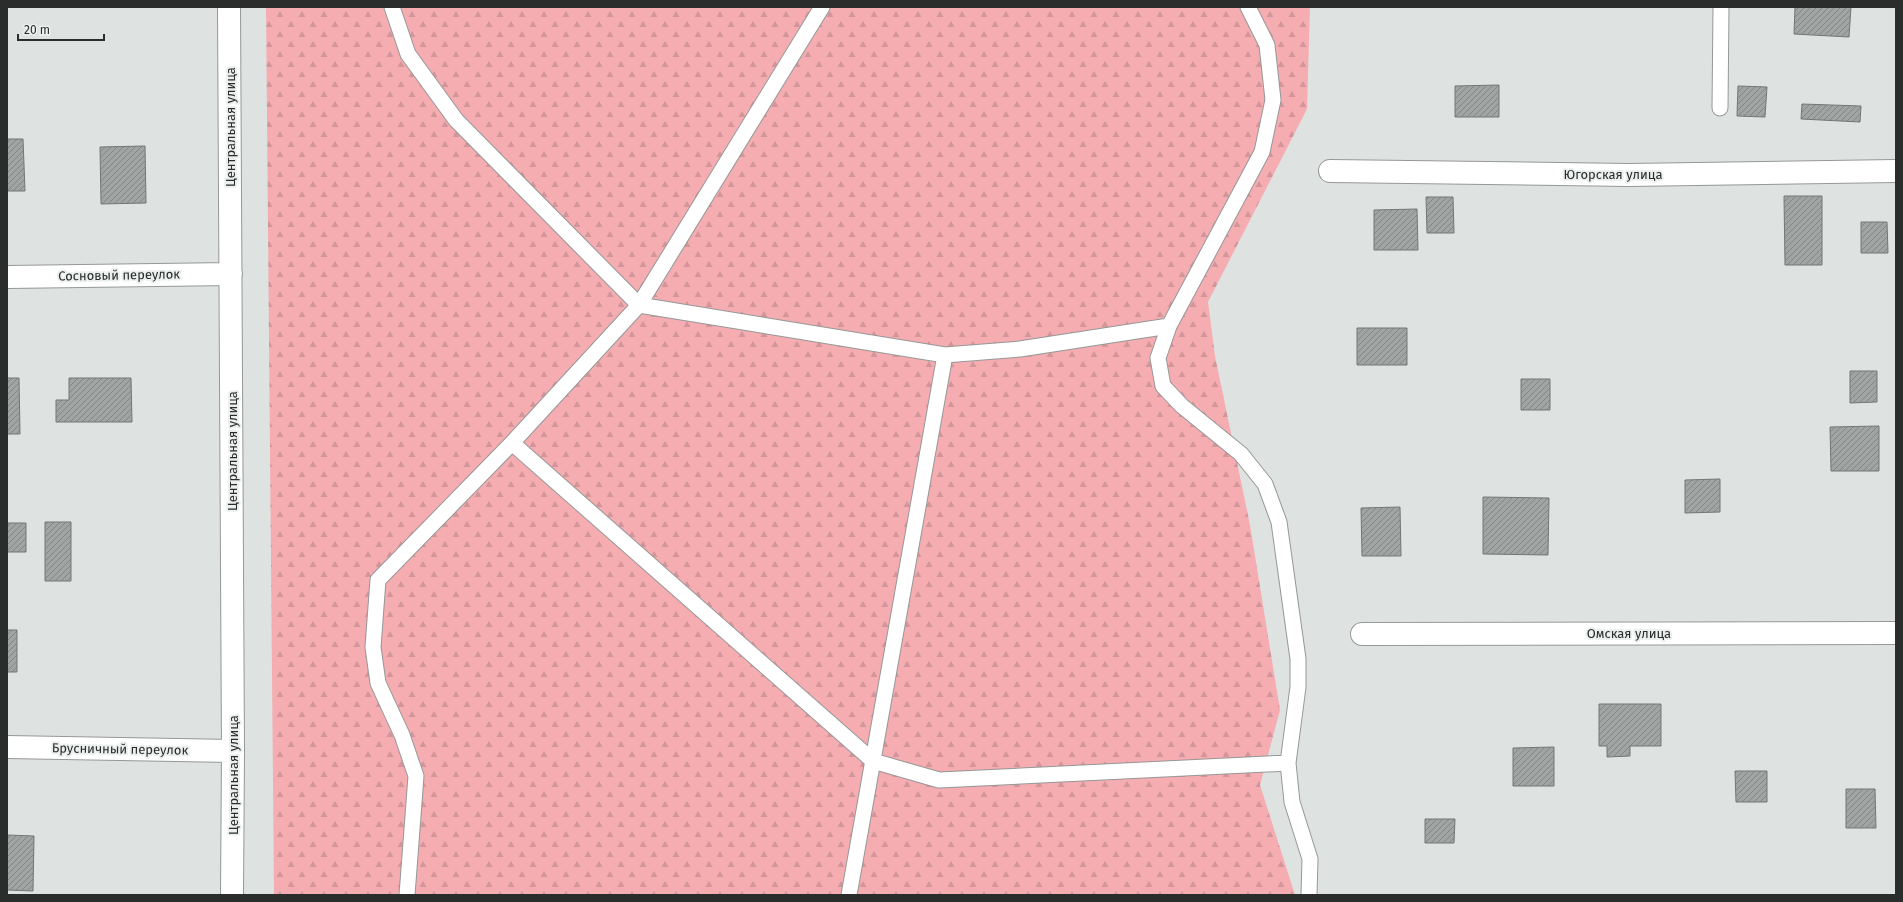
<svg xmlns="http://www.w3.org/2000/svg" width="1903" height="902" font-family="'Fira Sans',sans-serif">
	<defs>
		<pattern id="forest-firs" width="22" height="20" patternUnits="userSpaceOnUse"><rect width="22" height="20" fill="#f5adb2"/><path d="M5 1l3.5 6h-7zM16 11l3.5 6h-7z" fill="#d29599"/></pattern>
		<pattern id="building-hatch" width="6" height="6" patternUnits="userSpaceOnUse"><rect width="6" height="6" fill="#a0a4a3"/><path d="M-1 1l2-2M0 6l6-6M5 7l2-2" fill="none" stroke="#838685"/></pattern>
	</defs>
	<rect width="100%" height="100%" fill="#dee2e1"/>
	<path fill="url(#forest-firs)" d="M266,7h1044l-3,102 -99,193 7,54 35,169 30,185 -20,75 35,110h-1021z"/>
	<path fill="url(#building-hatch)" stroke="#727675" d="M1795,7h56l-2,30 -55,-3z
		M1499,85v32h-44v-31z
		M1738,86l29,1 -2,30 -28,-1z
		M1802,104l59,2 -1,16 -59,-3z
		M7,139h16l2,52h-18z
		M145,146l1,57 -45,1 -1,-57z
		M1784,196h38v69h-37z
		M1426,197h27l1,36h-27z
		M1417,209l1,41h-44v-40z
		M1861,222h26l1,31h-27z
		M1357,328h50v37h-50z
		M1850,371h27v31l-27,1z
		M7,378h12l1,56h-13z
		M69,378h62l1,44h-76v-22h13z
		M1521,379h29v31h-29z
		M1879,426v45h-48l-1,-44z
		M1720,479v33l-35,1v-33z
		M1483,497l66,1 -1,57 -65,-1z
		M1400,507l1,49h-39l-1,-48z
		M45,522h26v59h-26z
		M7,523h19v29h-19z
		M7,630h10v42h-10z
		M1599,704h62v42h-31v10l-23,1v-11h-8z
		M1554,747v39h-41v-38z
		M1735,771h32v31h-31z
		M1846,789h29l1,39h-30z
		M1425,819h30l-1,24h-29z
		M7,835l27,1 -1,55 -26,-1z"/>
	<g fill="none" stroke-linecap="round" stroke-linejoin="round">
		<g stroke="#959897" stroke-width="17">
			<path id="lane" d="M392,7l16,47 48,66 183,185 306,50 75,-6 149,-23
				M1248,7l19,38 6,55 -11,52 -93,174 -11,32 5,28 19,20 59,48 24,30 14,38 19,137v28l-10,76 4,39 18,57 -1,36
				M1720,108l1,-101
				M512,443l361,318 66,19 349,-17
				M407,895l9,-119 -14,-41 -24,-52 -5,-36 5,-67 134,-137 127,-138 183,-298
				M849,895l96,-540"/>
		</g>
		<g stroke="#959897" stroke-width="24">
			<path id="street" d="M229,7l4,744 -1,144
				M1330,171l299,4 267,-4
				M7,277l224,-3
				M1362,634l534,-1
				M7,747l226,4"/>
		</g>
		<use href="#lane" stroke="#fff" stroke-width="15"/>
		<use href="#street" stroke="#fff" stroke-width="22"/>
	</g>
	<g text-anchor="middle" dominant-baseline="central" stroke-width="4" stroke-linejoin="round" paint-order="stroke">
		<g font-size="13" fill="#2b2c2c" stroke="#ebefee">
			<text transform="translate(230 127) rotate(-90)">Центральная улица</text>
			<text x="1613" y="174">Югорская улица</text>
			<text transform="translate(119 275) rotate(-1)">Сосновый переулок</text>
			<text transform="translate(232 451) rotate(-90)">Центральная улица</text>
			<text x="1629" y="633">Омская улица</text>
			<text transform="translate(120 749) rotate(1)">Брусничный переулок</text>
			<text transform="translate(233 775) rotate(-90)">Центральная улица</text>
		</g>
	</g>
	<rect width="1903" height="902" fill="none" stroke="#2b2c2c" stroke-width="16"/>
	<path d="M18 34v6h86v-6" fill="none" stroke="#2b2c2c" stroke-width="2"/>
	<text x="24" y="34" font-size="12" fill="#2b2c2c" stroke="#ebefee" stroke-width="3" paint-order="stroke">20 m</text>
</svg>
